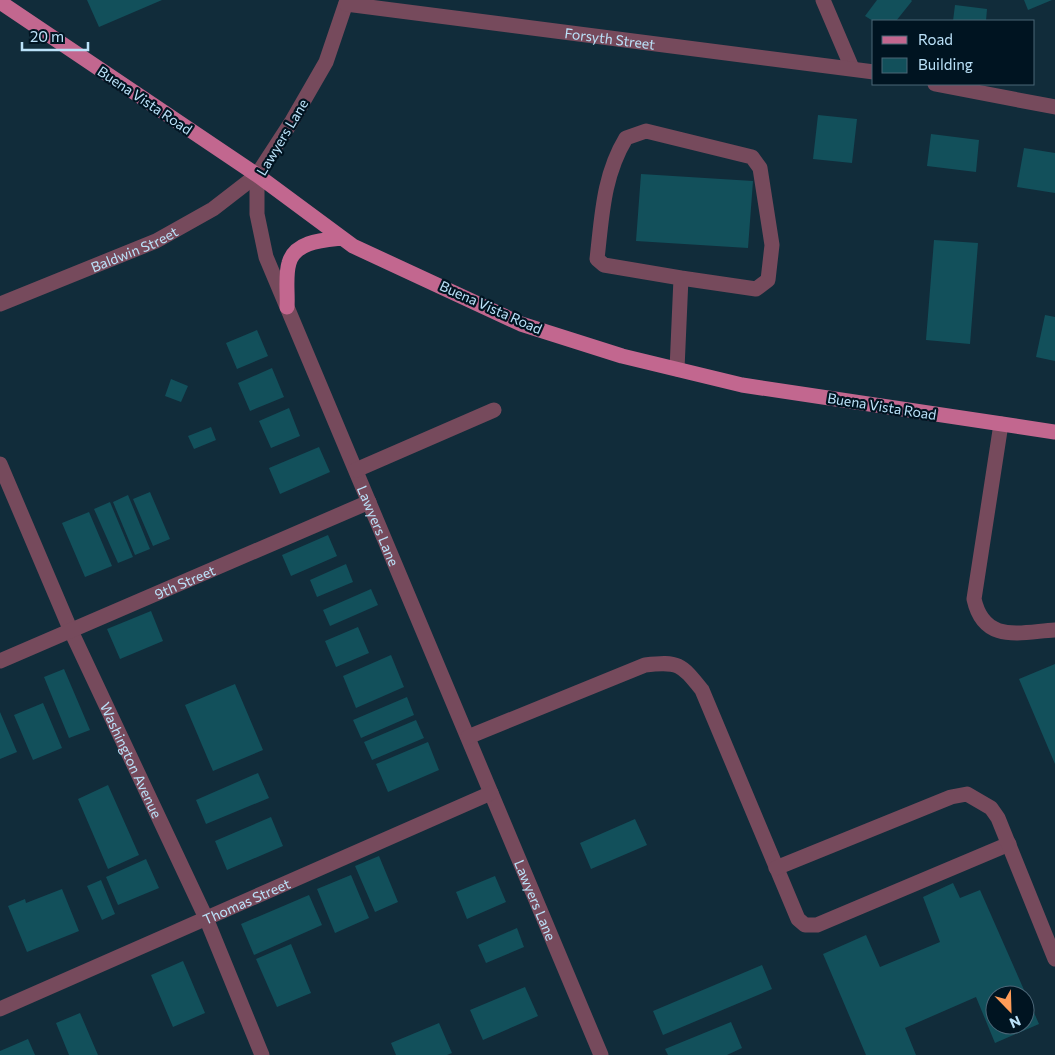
<svg xmlns="http://www.w3.org/2000/svg" width="1055" height="1055" font-family="Commissioner,sans-serif">
	<rect width="100%" height="100%" fill="#112c3a"/>
	<path fill="#12505b" fill-rule="evenodd" d="M87,0h75l-63,27z
		M877,0h34l1,1 -16,20h-23l-8,-5z
		M1024,0h28l-24,10z
		M955,5l32,4 -1,12h-33z
		M818,115l39,4 -5,44 -39,-4z
		M931,134l48,6 -3,32 -49,-6z
		M1024,148l31,5v40l-38,-6z
		M641,174l112,7 -5,67 -112,-7z
		M934,240l44,3 -8,101 -44,-4z
		M1045,315l10,2v44l-19,-4z
		M257,330l11,26 -31,13 -11,-26z
		M272,368l12,29 -34,14 -12,-28z
		M171,379l17,7 -7,16 -16,-6z
		M289,408l11,28 -29,12 -12,-27z
		M211,427l5,13 -22,9 -6,-13z
		M319,447l11,25 -50,22 -11,-26z
		M150,492l20,47 -17,7 -20,-47z
		M128,495l22,54 -15,6 -22,-53z
		M110,502l23,55 -15,6 -24,-54z
		M89,512l23,54 -27,11 -23,-54z
		M328,535l9,21 -46,20 -9,-21z
		M346,564l7,18 -36,15 -7,-17z
		M371,589l7,16 -48,21 -7,-16z
		M151,611l12,30 -43,18 -13,-30z
		M358,627l11,26 -33,14 -11,-26z
		M391,655l13,32 -48,21 -13,-32z
		M1055,664v100l-36,-85z
		M64,669l26,61 -21,8 -25,-61z
		M235,684l28,66 -50,21 -28,-66z
		M407,697l7,18 -53,23 -8,-18z
		M43,703l19,45 -29,12 -19,-45z
		M0,712l17,40 -17,7z
		M416,720l8,18 -52,22 -8,-18z
		M428,742l11,28 -51,22 -12,-28z
		M258,773l11,25 -63,26 -10,-24z
		M108,785l31,70 -31,14 -30,-70z
		M271,817l12,29 -56,24 -12,-29z
		M635,819l12,26 -56,24 -11,-26z
		M379,856l19,46 -23,10 -20,-46z
		M146,859l13,29 -41,17 -12,-28z
		M351,875l18,43 -34,15 -18,-44z
		M495,876l11,26 -39,17 -11,-27z
		M101,880l14,34 -13,6 -15,-34z
		M953,883l7,15 20,-8 59,134 -44,19 -19,-46 -71,31 11,27h-50l-43,-101 43,-19 14,32 60,-25 -17,-45zM995,995h30v30h-30z
		M62,889l17,42 -52,21 -19,-46 17,-7 1,4z
		M309,895l13,30 -68,30 -13,-31z
		M517,928l7,19 -38,16 -8,-18z
		M291,944l20,49 -34,14 -21,-48z
		M183,961l22,52 -32,14 -22,-52z
		M762,965l10,24 -109,46 -10,-24z
		M525,987l13,29 -55,24 -13,-30z
		M80,1013l18,42h-29l-13,-32z
		M731,1022l11,26 -15,7h-59l-3,-6z
		M439,1023l13,30 -5,2h-51l-5,-12z
		M28,1039l7,16h-35v-4z"/>
	<g fill="none" stroke-linecap="round" stroke-linejoin="round">
		<g stroke="#764a5c" stroke-width="15">
			<path id="s1" d="M347,0l-21,62 -34,59 -35,54v39l9,43 335,798"/>
			<path d="M823,0l29,68"/>
			<path id="s2" d="M346,4l528,68"/>
			<path d="M935,84l120,23"/>
			<path id="s3" d="M0,304l156,-63 57,-32 44,-34"/>
			<path d="M677,369l4,-91 -77,-13 -7,-6c5,-43 6,-83 29,-121l20,-7 106,26 8,11 12,77 -4,35 -12,9 -75,-11"/>
			<path d="M1001,424l-27,175c10,45 46,33 81,31"/>
			<path id="s4" d="M0,464l71,167 135,287 56,137"/>
			<path d="M356,470l138,-60"/>
			<path id="s5" d="M0,661l369,-159"/>
			<path d="M468,737l177,-72c34,-4 36,-1 57,25l96,229 7,6h12l192,-81"/>
			<path d="M776,868l175,-71 16,-3 24,14 7,10 57,141"/>
			<path id="s6" d="M0,1009l491,-216"/>
		</g>
		<path stroke="#c2678f" stroke-width="15" d="M0,2l257,173 96,71 168,78 101,32 120,29 313,47
			M287,307c1,-13 -2,-31 2,-44 6,-22 35,-23 53,-25"/>
	</g>
	<g text-anchor="middle" dominant-baseline="central" stroke-width="4.5" stroke-linejoin="round" paint-order="stroke">
		<g font-size="14" fill="#bbe2f9" stroke="#001421">
			<text stroke="none"><textPath href="#s2" startOffset="266">Forsyth Street</textPath></text>
			<text transform="translate(145 100) rotate(34)">Buena Vista Road</text>
			<text transform="translate(282 137) rotate(-59)">Lawyers Lane</text>
			<text stroke="none"><textPath href="#s3" startOffset="145">Baldwin Street</textPath></text>
			<text transform="translate(491 307) rotate(24)">Buena Vista Road</text>
			<text transform="translate(882 406) rotate(9)">Buena Vista Road</text>
			<text stroke="none"><textPath href="#s1" startOffset="572">Lawyers Lane</textPath></text>
			<text stroke="none"><textPath href="#s5" startOffset="201">9th Street</textPath></text>
			<text stroke="none"><textPath href="#s4" startOffset="324">Washington Avenue</textPath></text>
			<text stroke="none"><textPath href="#s1" startOffset="978">Lawyers Lane</textPath></text>
			<text stroke="none"><textPath href="#s6" startOffset="269">Thomas Street</textPath></text>
		</g>
	</g>
	<rect x="872" y="20" width="162" height="65" fill="#001421" stroke="#4b6677"/>
	<rect x="882" y="36" width="25" height="8" fill="#c2678f" stroke="#4b6677"/>
	<text x="918" y="45" font-size="15" fill="#bbe2f9">Road</text>
	<rect x="882" y="58" width="25" height="15" fill="#12505b" stroke="#4b6677"/>
	<text x="918" y="70" font-size="15" fill="#bbe2f9">Building</text>
	<g transform="translate(1010 1010) rotate(157)"><circle r="24" fill="#001421" stroke="#4b6677"/>
	<path d="M0-4L9 19L0 12L-9 19Z" fill="#fe9c58"/>
	<text y="-8" font-size="14" font-weight="bold" text-anchor="middle" fill="#bbe2f9">N</text>
	</g>
	<path d="M22 42v8h66v-8" fill="none" stroke="#bbe2f9" stroke-width="2.5"/>
	<text x="30" y="42" font-size="15" fill="#bbe2f9" stroke="#001421" stroke-width="4" paint-order="stroke">20 m</text>
</svg>
